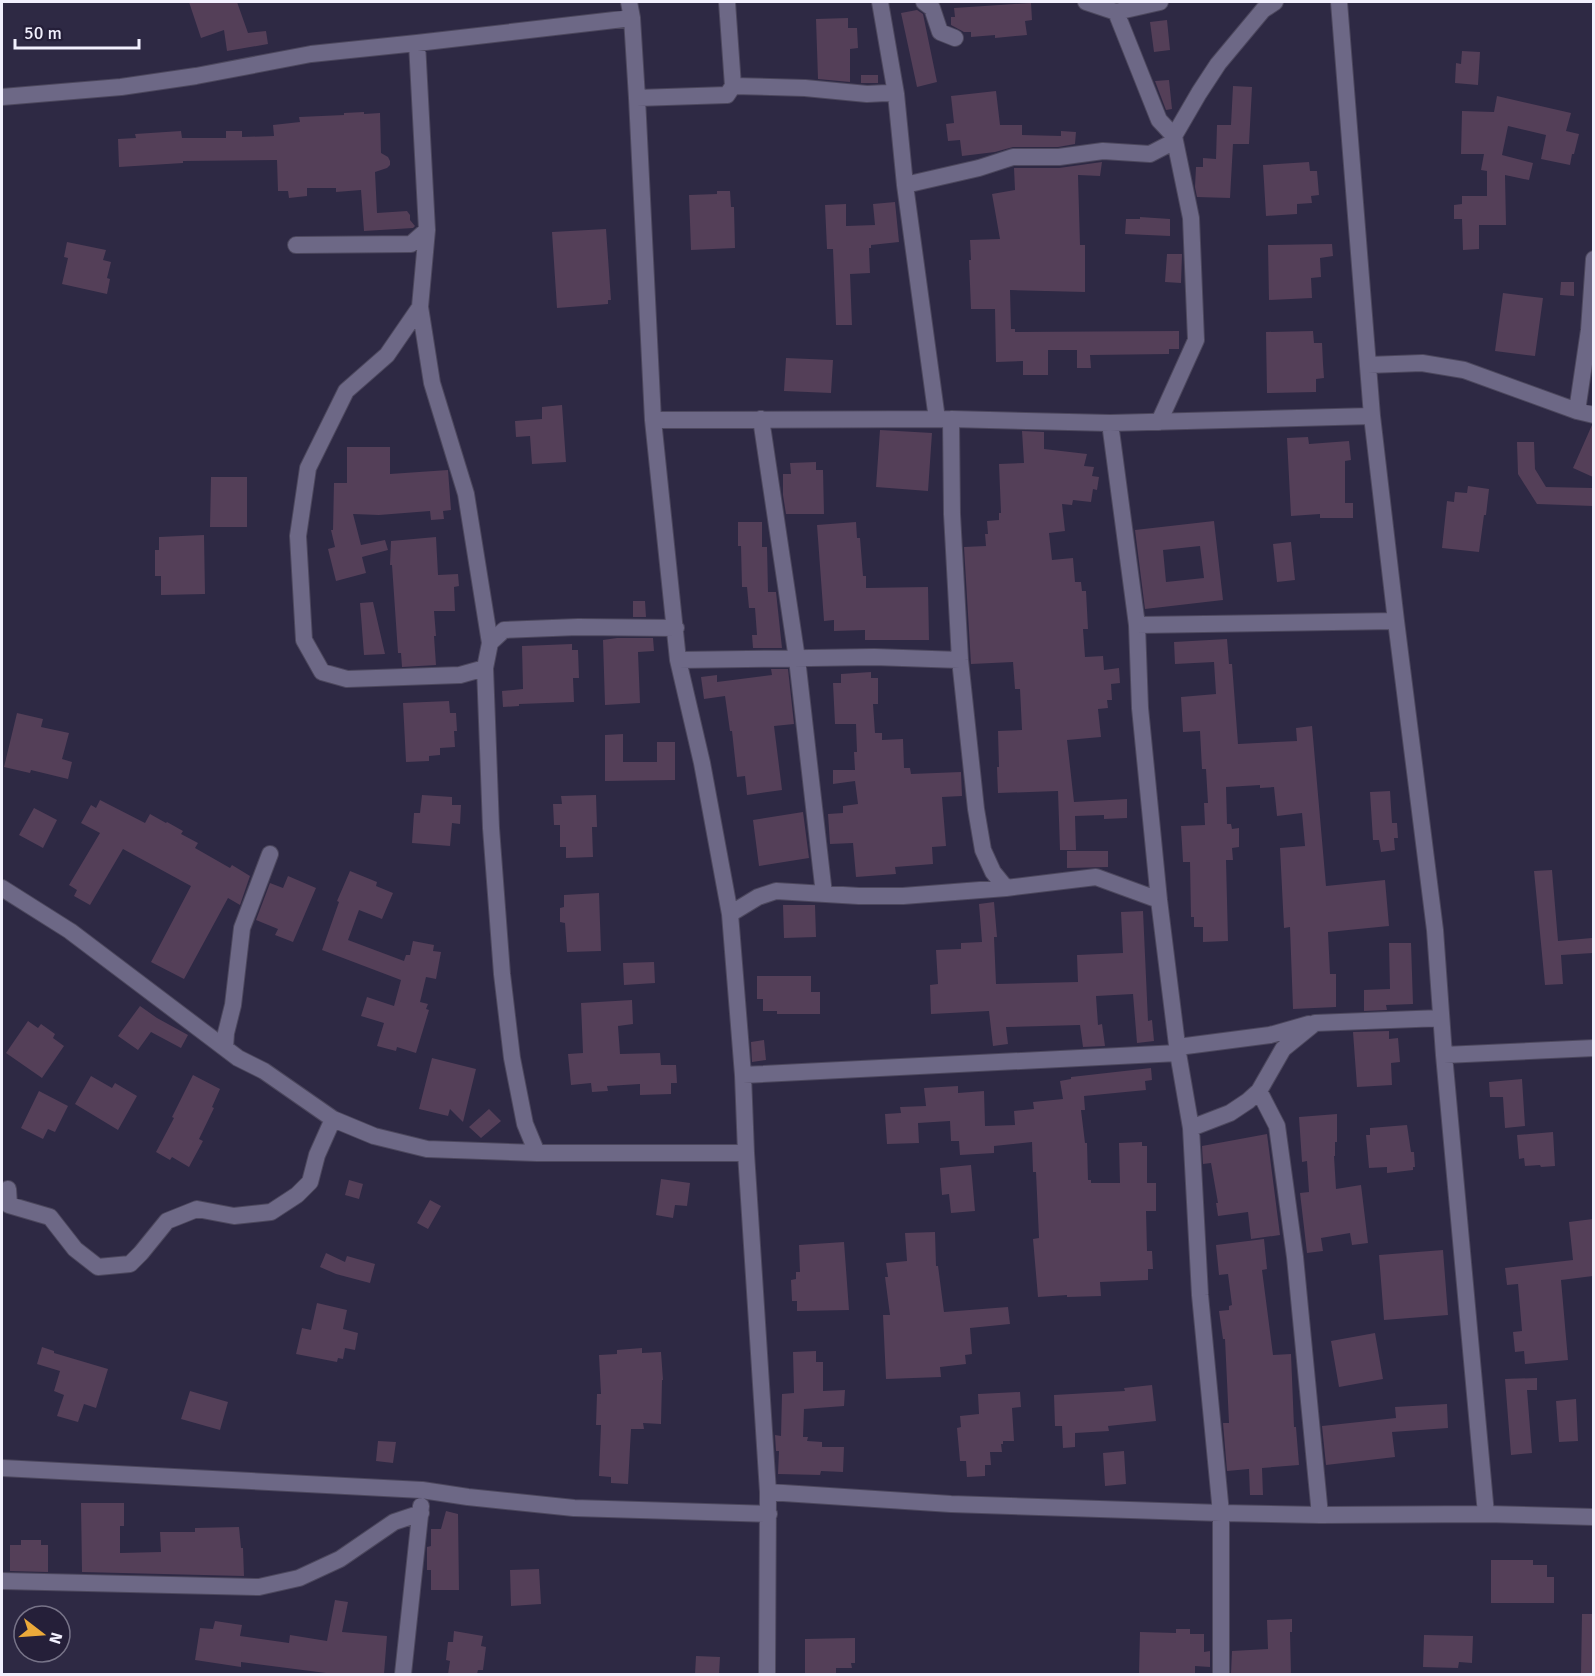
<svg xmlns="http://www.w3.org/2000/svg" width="1595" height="1676" font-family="Signika,sans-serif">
	<rect width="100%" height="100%" fill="#2e2944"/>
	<path fill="#543f58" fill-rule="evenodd" d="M189,2h48l11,31 18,-2 2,13 -41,7 -3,-21 -23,8z
		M1031,3l1,17 -7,1 2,14 -32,3v-3l-24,2v-5h-7l-13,-7v-8h4l-1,-9z
		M917,10l6,4 14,68 -20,5 -16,-74z
		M848,18v10h9l1,20 -8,1v33l-32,-3 -2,-60z
		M1167,20l3,30 -16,2 -4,-30z
		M1462,51l18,1 -2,33 -23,-2 1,-20 5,1z
		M861,75h17v8h-17z
		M1169,80l3,29 -6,1 -11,-29z
		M1233,86l19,1 -3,57h-16l-3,54 -33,-1 -2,-10 1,-20h7v-9l13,1 1,-34h14z
		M996,91l4,34h22v10l39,1v-5l15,1 -1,12 -17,3h-45l-18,5 -33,4 -2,-16 -12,1 -2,-17 8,-1 -3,-27z
		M1497,96l74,17 -5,18 13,3 -5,20h-2l-2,11 -29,-6 5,-24 -38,-9 -6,29 31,8 -4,17 -24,-5 1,50h-27v24l-16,1 -1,-31h-8v-14l8,-1v-8h25v-25l-6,-1 3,-16h-23l1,-43 32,1z
		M364,112v2l16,-1 1,40 7,4 2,4v4l-3,3 -12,4 2,41 30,-2 3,4v5l5,6 -2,2 -49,3 -3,-41 -25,2v-4h-29v8l-18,2 -1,-7h-10l-1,-31 -94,1v2l-64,4 -1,-28 18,-1 -1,-4 46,-3 1,7h44v-7h16v6l32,-1 -1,-11 27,-3 -1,-5 45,-2v-2z
		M1102,162l-2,14 -22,-1 2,70h5v47l-75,-2 1,39h4v3l164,-1v18h-10v5l-79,1 1,13h-14v-18h-29v25h-25v-14l-27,1 -1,-53h-24l-2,-49h2l-1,-20 30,-1 -8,-45 23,-4 -1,-22h45z
		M1309,162l1,9h7l2,24 -8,1 1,7 -15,1v10l-31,2 -3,-51z
		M717,191h13l1,16h3l1,41 -44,2 -2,-55 28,-1z
		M895,202l4,40 -28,3v3h-2l1,25 -20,1 2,51h-16l-3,-76h-6l-2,-44 21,-1v22l29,-1 -2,-21z
		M1140,217l30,2v17l-45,-2 1,-15h14z
		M606,229l5,71h-3v4l-51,4 -5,-76z
		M67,242l39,8 -3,10 8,2 -4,16 3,1 -3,15 -45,-10 6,-26 -4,-1z
		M1332,244l1,12 -13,2 1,19 -10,1 1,20 -43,2 -1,-55z
		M1167,254h15l-1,29 -16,-1z
		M1561,282h13v14l-14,-1z
		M1503,293l40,5 -8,58 -40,-5z
		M1313,331l1,12h8l1,21 1,14 -8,1v13l-49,1 -1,-61z
		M786,358l47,2 -2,33 -47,-2z
		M562,405l4,57 -34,2 -2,-28 -14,1 -1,-16 27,-2v-12z
		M1592,425h1v52l-20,-9z
		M880,430l52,3 -4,58 -52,-4z
		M1022,431l22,1v17l43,5 -3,12 10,1 -2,9 7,1 -2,13 -4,-1 -2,13 -18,-2 -1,5 -10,-1 3,27 -16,2 3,27 21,-2 2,24h6l1,9h4l2,38h-5l2,28 18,-1 1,14 15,-2 1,15 -9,1 1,16h-5l1,8 -10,1 3,28 -34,3 7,62 53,-3v19l-23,1v-4l-29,1 1,34h-16l-2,-59 -60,2 -1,-26h2l-1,-36 24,-1 -2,-41h-5l-2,-27 -42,2 -7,-117 22,-1 -1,-12h3l-1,-13 12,-1v-7h2l-2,-49 25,-1z
		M1308,437l1,7 40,-3 2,19 -6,1v42h8v15h-33v-4l-29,2 -4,-78z
		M1517,442h17l1,27 11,18 47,1v18l-56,-2 -19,-30z
		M347,447h43v27l58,-4 3,40 -8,1 1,8 -13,1 -1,-9 -51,4 -26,-1 8,31 24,-5 3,10 -26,7 4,16 -30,8 -8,-32 7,-2 -4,-17h2l1,-47h13z
		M816,462v8h7l1,44h-38l-3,-19v-21h8l-1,-11z
		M211,477h36v50h-37z
		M1468,486l21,3 -3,26h-2l-5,37 -37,-4 5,-47 7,1 1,-10 12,1z
		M1214,521l9,79 -78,9 -10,-79zM1200,546l4,32 -38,4 -3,-32z
		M738,522h24v25h5l1,45h8l6,56h-29l-1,-13h5l-2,-27h-6l-2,-21h-5l-1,-41h-3z
		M856,522l1,16h3l3,38h3v12l62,-1 1,53h-64v-10l-31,1v-11l-10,1 -7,-96z
		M204,535l1,59 -44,1v-19h-6v-26h4v-13z
		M436,537l2,38 20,-1 1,12 -5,1 1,24h-21l2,25h-2l2,29 -34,2 -1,-14h-3l-6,-88h-2l1,-24z
		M1291,542l4,38 -18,2 -4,-38z
		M633,601h12l1,16h-13z
		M373,602l12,52 -21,1 -4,-52z
		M617,638h36l1,13 -16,1 2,51 -35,2 -2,-65z
		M1227,639l2,25h3l6,80 59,-3 -1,-13 16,-2 14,160 59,-6 4,46 -61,6 2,42h6v33l-43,2 -3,-82 -6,1 -4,-80 25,-2 -3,-33 -25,3 -3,-29 -14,1v-3l-34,2 1,37h4l1,5 7,-1v19l-7,1 1,12h-7l2,81 -25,1v-15h-9v-10h-3l-1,-55h-7l-2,-36 24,-1 -1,-22h4l-2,-34h-4l-2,-38 -17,1 -2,-35 35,-3 -2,-32 -39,2 -1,-22z
		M572,644v6h6l1,28h-6l1,24 -55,2v2l-16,1 -1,-16 21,-2 -1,-43z
		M771,669h17l6,55 -20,2 8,64 -35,5 -2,-19 -8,1 -5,-46h-2l-5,-35 -21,3 -3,-22 16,-2v7l55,-7z
		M871,672v6h7v26h-5l2,29h7v7l21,-1 1,29h6l1,6 50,-2 1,24 -20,1 4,49 -14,1 1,17 -38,3 1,7 -40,3 -3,-34 -23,1 -2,-30 15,-1v-7l15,-2 -3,-23 -22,3v-14h22l-1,-18h3l-1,-28h-21l-2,-41h8v-9z
		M449,701l1,12h6l1,18h-3l1,16 -15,1v7l-11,1v5l-23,1 -3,-59z
		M17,713l26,6 -2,8 28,6 -7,26 10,3 -4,17 -37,-9 -1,3 -26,-6z
		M623,734v28h34v-20h18v38l-70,1v-46z
		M1390,791l2,32h5l1,15h-4l1,12 -14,2 -2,-12h-6l-3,-48z
		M422,795l30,2v8h9l-1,19 -8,-1 -2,23 -38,-3 2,-30h6z
		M596,795l1,32h-5l1,30 -27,1v-11h-6v-22h-6l-1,-21h9l-1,-8z
		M100,800l45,23 5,-9 16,9 1,-1 16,9 -2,3 17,9 -3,5 35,20 2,-3 18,11 -10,29 -12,-7 -44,81 -33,-17 40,-76 -68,-37 -33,56 -16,-9 3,-6 -8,-5 31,-52 -19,-10 10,-18 5,3z
		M34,808l23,12 -14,28 -24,-13z
		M803,812l6,46 -50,8 -6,-46z
		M1067,851h41v16l-41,1z
		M1552,870l6,71 34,-3 1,15 -32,2 2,29 -18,1 -11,-114z
		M350,871l27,11 -1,4 17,7 -11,26 -23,-9 -11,30 56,21 2,-6h4l3,-14 21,4 -1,6 8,1 -5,27 -10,-2 -6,25 8,2 -2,5 3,1 -13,43 -19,-6 -1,4 -19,-5 7,-23 -23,-7 6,-19 27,9 7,-26 -79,-30 17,-48 -2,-1z
		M288,876l28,12 -23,54 -18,-7 3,-6 -22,-9 14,-37 13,5z
		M599,893l2,58 -34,1 -2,-29 -5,-1v-14l4,-1v-12z
		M994,902l3,35h-3l2,47 82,-2 -1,-27 46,-2 -2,-41 22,-1 5,110 4,-1 2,21 -17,2 -4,-49 -37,2 2,29 4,-1 3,22 -22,1 -3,-22 -74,2 2,17 -15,2 -4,-35 -58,3 -1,-29 8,-1 -2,-34 25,-1v-6l21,-1 -3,-38z
		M783,905h32l1,32 -32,1z
		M1389,943h22l2,61 -27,1 1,5 -23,1v-21l26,-1z
		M654,962l1,21 -31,2 -1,-22z
		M757,976h54v16h9v22h-43v-3h-14v-12h-6z
		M632,1000l1,24 -15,2 2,28 40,-1 1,12h15l1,18h-6v11l-31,1v-11l-33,2 1,5 -16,1 -1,-9 -20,2 -3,-31 15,-1 -2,-50z
		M140,1006l17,12 31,17 -7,13 -30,-16 -13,18 -20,-14z
		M28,1021l10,7 3,-4 14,10 -2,4 11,8 -22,32 -36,-25z
		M1389,1031v8l9,-1 2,24 -9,1 1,22 -35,2 -4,-55z
		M764,1040l2,20 -14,2 -1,-20z
		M432,1058l44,11 -13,53 -13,-13 -2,7 -29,-7z
		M1151,1068l1,12 -7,1 1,9 -62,6 1,14h-4l4,33h2l1,37h3v3h29l-1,-40 23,-1v4h5v37h9v28h-10l1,40h5l1,18h-5v11l-48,2 1,14 -34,1v-2l-29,2 -5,-58 6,-1 -3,-66h-3l-1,-30 -38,4v7l-34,2 -1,-14h-8l-1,-20 -32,2 1,20 -32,1 -2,-30 16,-1 -1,-6 26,-1 -2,-18 34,-2v7l26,-2 1,35 30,-1 -1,-14 20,-2 -1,-7 30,-3 -3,-18 11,-2v-2z
		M193,1075l27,14 -8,18 2,1 -15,31 4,2 -14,26 -17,-10 -2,3 -14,-8 18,-34 -2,-1z
		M91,1076l21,12 3,-5 22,13 -19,34 -43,-26z
		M1522,1079l3,47 -20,2 -2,-31h-13l-1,-15z
		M39,1091l29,15 -13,26 -7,-3 -5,10 -22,-11z
		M489,1109l12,12 -20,17 -12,-11z
		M1337,1114v28h-2v14h-1l2,33 25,-4 7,58 -16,2 -2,-12 -29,5 2,13 -16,2 -7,-60 9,-1 -2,-31 -5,1 -3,-45z
		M1407,1125l4,27h3l1,15h-2v3l-26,3v-6l-18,1 -3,-33h4v-7z
		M1553,1132l2,34 -14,1 -1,-2 -15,1 -1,-8 -5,1 -2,-24z
		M1267,1134l13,101 -29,4 -3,-27 -30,4 -2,-13h2l-7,-40 -8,1 -1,-18z
		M971,1165l4,46 -24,2 -2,-19 -7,1 -2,-27z
		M661,1179l29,4 -3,23 -12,-1 -2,13 -17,-3z
		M349,1180l14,4 -4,15 -14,-4z
		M430,1200l11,6 -13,23 -11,-6z
		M1593,1219v57l-32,4 7,80 -43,4 -1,-13 -9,1 -2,-20 9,-1 -4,-47 -11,1 -2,-17 68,-8 -4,-38z
		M935,1232l1,34h2l6,46 64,-5 2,17 -40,4 2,26 -7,1 1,9 -26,3 1,10 -55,2 -3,-64h7l-5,-38h3l-2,-14 21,-2 -2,-28z
		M1264,1239l3,30 -5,1 11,85 18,-1 3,73h2l3,38 -37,3 1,27h-13l-1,-26 -22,2 -4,-48h6l-4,-84h-2l-4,-28 10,-1v-4l3,-1 -4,-31 -9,1 -3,-30z
		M844,1242l5,68 -52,1v-10h-5l-1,-21 5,-1v-7h4l-1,-27z
		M1443,1250l5,65 -64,5 -5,-65z
		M326,1253l19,9 2,-6 28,8 -5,19 -34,-9 -16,-7z
		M317,1303l30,7 -4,19 15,4 -3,17 -10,-2 -2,11 -5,-1 -1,4 -41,-8 6,-26 9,2z
		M1375,1333l8,46 -44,8 -8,-46z
		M42,1347l12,4v2l54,16 -12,39 -12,-4 -6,18 -21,-6 7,-21 -10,-4 6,-20 -23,-7z
		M642,1348v5l19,-1 2,28h-1l-1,44 -18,-1 1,6h-13l-3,55 -17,-1v-6l-12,-1 2,-51h-5l1,-31h4l-2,-39 18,-1v-4z
		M816,1351v11h7v29l22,-1 -1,16 -40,3 -1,28h5l-1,4 15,1v5h22l-1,25 -22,-1 -1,4 -42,-1 1,-23h-3l-1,-16 6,1 1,-42 12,-1 -1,-41z
		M1537,1378v12h-10l5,63 -21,2 -6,-76z
		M1152,1385l4,36 -48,5 1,5 -34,2v14l-12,1 -1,-22h-7l-1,-31 71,-4 -1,-3z
		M190,1391l38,11 -8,28 -39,-11z
		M1020,1392l1,15 -9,1 2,33h-11v3h-2l1,8h-12l1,13h-6v11l-18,1 -1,-16h-6l-3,-33 4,-1 -1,-11 19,-2 -1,-20z
		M1576,1399l2,42 -19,1 -3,-41z
		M1447,1404l1,24 -56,4 3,25 -69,8 -4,-39 74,-8 -1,-11z
		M378,1441l18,1 -3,21 -17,-2z
		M1124,1451l2,33 -21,2 -2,-33z
		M81,1503h43v23h-4v27l41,-1 -1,-20h35v-4l44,-1 2,21h2l1,28 -162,-4z
		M446,1511l12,3 1,76h-28v-20h-4v-23l4,-1v-17h10z
		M21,1540h20v5h7v27l-38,-1v-26h11z
		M1491,1560h42v5h14v12h7v26h-63z
		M539,1569l2,35 -30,2 -1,-36z
		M335,1600l13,2 -6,30 45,4 -3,38h-58v-1l-85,-11v5l-46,-7 5,-32 13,1 2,-8 27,4 -2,11 49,7 1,-8 37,6z
		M1582,1614h11v60h-12z
		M1292,1619v13h-2l1,42h-60l1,-23 36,-2 -1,-29z
		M1176,1629h14v5h14v18l6,-1v16l-15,-1v8l-56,-1 1,-41 36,1z
		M454,1631l29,5 -2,10 5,1 -3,23h-5l-1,4h-29l2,-13 -4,-1 2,-18h5z
		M1424,1635l49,1 -1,27 -13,-1 -1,6 -35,-1z
		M855,1638v25h-4l1,5h-16v6h-31v-35z
		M696,1656l24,1 -1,17h-24z"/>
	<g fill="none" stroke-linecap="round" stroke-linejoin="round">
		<g stroke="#4c475d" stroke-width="18">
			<path id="minor" d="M629,2l3,16 5,80 16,322 25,240 24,103 28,151 13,161 3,78 22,339 -1,182
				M880,2l16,92 9,91 32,234
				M924,2l8,6 8,24 15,6
				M1086,2l30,10 43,108 15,16
				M1339,2l33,414 24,205 39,309 9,125 42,459
				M1116,12l44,-10
				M417,43l10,187 -7,77 -33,48 -41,36 -38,77 -10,68 6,104 18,32 25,7 29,-1 84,-3 25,-7
				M733,86l72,2 62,6 20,-1 9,1
				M2,97l119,-10 75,-11 115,-22 106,-11 215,-25
				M637,98l90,-3 6,-9 -6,-84
				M905,185l74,-17 34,-11h46l44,-6 47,3 25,-13
				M296,245l115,-1 16,-14
				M420,307l12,76 34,111 24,149
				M1368,365l54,-2 42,7 113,41 17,4
				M1577,411l12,-81 5,-71
				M761,419l36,240 27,235
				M951,419l1,95 8,146 16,149 7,41 10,22 13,16
				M653,420l298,-1 159,4 262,-7
				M1159,422l37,-82 -5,-122 -17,-82 25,-43 19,-29 45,-54 12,-8
				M1110,423l27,202 3,83 19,192 19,153 13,75 9,167 21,218v161
				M1137,625l259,-4
				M678,660l196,-3 86,3
				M2,888l68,43 168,127 26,13 69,48 41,17 53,13 110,4h209
				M730,914l28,-17 18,-6 83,5h44l103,-8 90,-11 63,23
				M1178,1047l92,-12 39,-11
				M225,1048l1,-15 7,-28 9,-77 28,-74
				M1444,1055l150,-7
				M743,1075l435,-22
				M1259,1091l18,35 18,131 25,258
				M1191,1128l39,-15 18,-12 11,-10 24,-42 32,-26 126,-5
				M537,1153l-12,-29 -13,-66 -10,-84 -11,-146 -6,-160 5,-25 14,-13 74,-3 98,1
				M8,1189l1,16 41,12 25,32 23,18 32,-3 11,-11 26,-32 30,-12 37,7 37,-4 26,-17 13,-13 7,-27 16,-36
				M2,1468l420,22 46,7 106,11 195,6
				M768,1492l183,12 270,9 99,2 166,-1 108,3
				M2,1581l257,6 40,-9 41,-19 54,-37 27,-9
				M403,1674l18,-168"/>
		</g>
		<use href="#minor" stroke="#6d6886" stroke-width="16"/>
	</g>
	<rect width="1595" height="1676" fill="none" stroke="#f2f0fe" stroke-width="6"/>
	<g transform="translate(42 1634) rotate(107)"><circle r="28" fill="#251f39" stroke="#777388" stroke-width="1.5"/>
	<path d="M0-4.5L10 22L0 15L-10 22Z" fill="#eba93a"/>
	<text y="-9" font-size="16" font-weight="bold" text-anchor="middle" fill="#f2f0fe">N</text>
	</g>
	<path d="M15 39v9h124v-9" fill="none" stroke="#f2f0fe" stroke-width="3"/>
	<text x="24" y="39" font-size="18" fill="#f2f0fe" stroke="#251f39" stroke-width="4.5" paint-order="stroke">50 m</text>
</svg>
